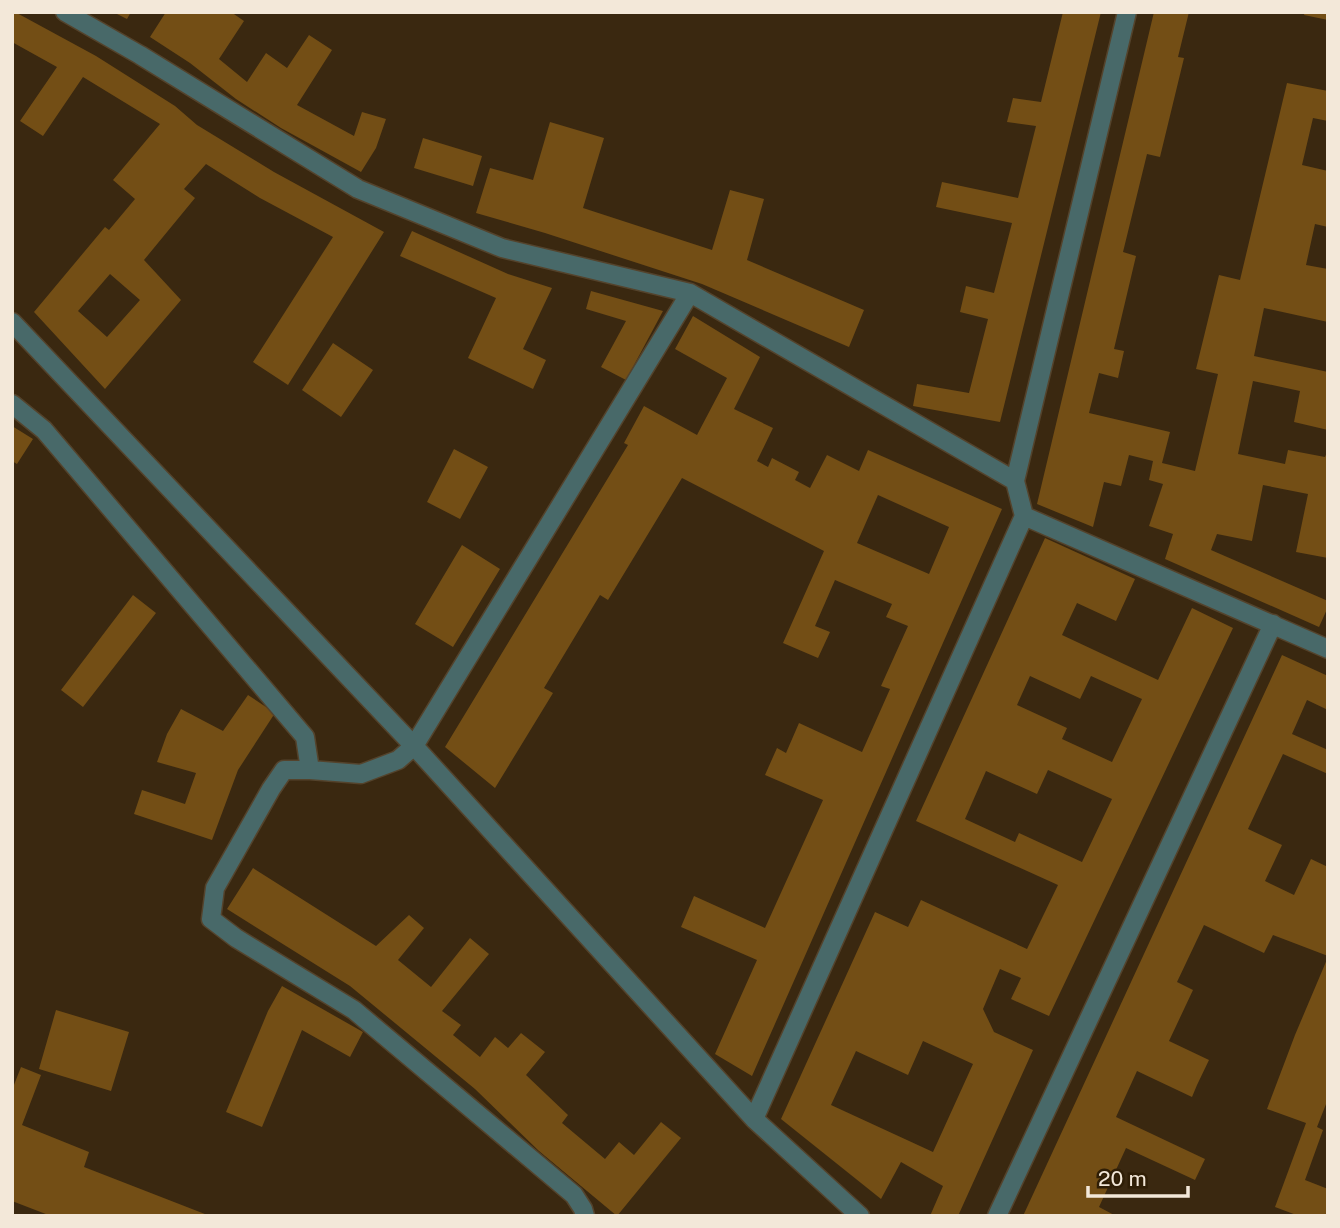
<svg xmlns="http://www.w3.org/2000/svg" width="1340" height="1228" font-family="'Public Sans',sans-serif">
	<rect width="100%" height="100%" fill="#3a2810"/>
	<path fill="#734e15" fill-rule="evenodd" d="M12,12h3l81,44 79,50 22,19 77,47 110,60 -96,153 -35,-23 80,-125 -73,-39 -54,-34 -22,25 11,9 -51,62 37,40 -76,89 -71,-77 71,-85 4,3 26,-31 -22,-19 47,-56 -77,-47 -40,59 -23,-15 37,-54 -45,-25zM110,274l30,26 -33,37 -29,-26z
		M113,12h18l-4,7z
		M166,12h65l13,9 -25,38 28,23 19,-29 21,15 22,-33 23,15 -35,55 57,31 8,-24 24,7 -10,29 -15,24 -80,-44 -45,-29 -46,-36 -40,-26z
		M1063,12h38l-101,410 -87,-16 4,-22 52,9 19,-74 -28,-7 6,-26 28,7 18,-70 -76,-16 6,-25 76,16 18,-72 -29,-4 6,-24 28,4z
		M1154,12h35l-11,45 6,1 -24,99 -13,-3 -24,98 13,4 -22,93 10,2 -6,27 -19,-5 -10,40 81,19 -8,31 33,8 23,-97 -22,-5 23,-94 21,5 47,-197 41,8v30l-15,-3 -11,47 26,6v56l-13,-3 -9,41 22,4v53l-64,-14 -10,48 74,16v58l-34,-8 6,-31 -47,-10 -15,73 47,10 3,-14 37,7 3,-7v108l-32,-6 12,-58 -45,-9 -11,56 -35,-7 -6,16 117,51v6l-9,20 -154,-68 8,-25 -24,-8 14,-42 -14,-4 4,-19 -24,-6 -8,31 -17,-4 -11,45 -56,-23z
		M1305,12h23v8l-24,-5z
		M550,122l54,16 -21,70 129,42 18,-60 34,9 -17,61 117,50 -15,37 -147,-63 -157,-51 -69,-20 14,-45 43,12z
		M423,138l59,18 -9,30 -59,-18z
		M412,231l96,43 44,14 -29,61 23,11 -13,29 -65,-31 28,-60 -96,-42z
		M591,291l72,20 -37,69 -25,-13 25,-46 -40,-12z
		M693,316l67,41 -26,52 39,19 -16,33 11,6 4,-9 27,14 -4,8 15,8 17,-33 32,16 9,-21 134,59 -250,567 -37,-22 42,-94 -76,-33 13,-31 71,32 58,-128 -58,-25 12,-27 9,5 13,-30 63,29 28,-63 -9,-3 27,-60 -22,-9 6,-13 -57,-24 -20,46 15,6 -12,26 -35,-15 41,-92 -142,-73 -74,122 -8,-5 -56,93 9,5 -58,95 -50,-41 183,-302 -4,-2 20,-37 53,29 30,-57 -52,-29zM878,495l71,32 -20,47 -72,-31z
		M333,343l40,27 -32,47 -39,-27z
		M12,426l21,13 -16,25 -5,-3z
		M454,449l34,18 -28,52 -33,-17z
		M1045,538l90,41 -19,42 -39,-18 -15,32 96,45 34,-72 41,20 -184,388 -38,-17 10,-21 -21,-9 -17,40 11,23 39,18 -75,166h-28l13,-30 -42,-24 -20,37 -100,-80 94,-207 33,15 13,-27 106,49 31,-64 -142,-64zM1030,676l50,23 11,-23 51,23 -30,63 -50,-23 5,-11 -50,-23zM1048,770l64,29 -30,63 -63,-29 -4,9 -50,-23 21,-48 51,23zM923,1041l50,23 -40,88 -102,-47 25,-54 52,24z
		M462,545l38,24 -47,78 -38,-23z
		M133,595l23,18 -73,94 -22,-17z
		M1282,655l46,21v34l-21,-10 -15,34 36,16v24l-45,-20 -35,75 34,16 -17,36 29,14 17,-36 17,8v89l-55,-21 -9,18 -60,-28 -27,57 16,8 -24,51 40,19 -12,25 -5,12 -55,-26 -21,46 89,42 -10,21 -69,-32 -27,59 17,9h-93z
		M248,695l27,18 -37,57 -26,70 -78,-26 8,-24 43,14 11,-31 -39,-11 10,-28 14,-25 42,22z
		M253,868l123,78 33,-31 15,13 -26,32 33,27 39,-49 19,16 -47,57 19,14 -8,10 27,22 15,-20 13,11 13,-15 24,19 -19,23 42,40 -6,8 43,36 14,-17 15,13 27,-33 20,16 -64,78 -78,-65 -64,-62 -125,-103 -123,-77z
		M1328,957v142l-11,28 6,3 -18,50 23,9v27h-29l-24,-9 31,-84 -39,-14 28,-74z
		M282,986l81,46 -13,25 -48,-27 -40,97 -36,-15 42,-101z
		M56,1010l73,22 -18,59 -72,-22z
		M21,1067l20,8 -19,50 67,27 -5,15 126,49h-159l-39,-15v-111z"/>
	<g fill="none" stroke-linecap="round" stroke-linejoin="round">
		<g stroke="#54432c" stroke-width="21">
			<path id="minor" d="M65,12l75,43 218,134 144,59 188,45 325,188
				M12,322l402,424 340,373 106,97
				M12,404l32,26 261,307 5,33
				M1024,516l304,133
				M754,1119l270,-603 -9,-35 112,-469
				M585,1216l-2,-7 -9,-14 -220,-185 -118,-72 -25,-19 4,-31 56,-99 13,-19h26l51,4 37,-14 16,-14 276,-453
				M997,1216l276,-592"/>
		</g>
		<use href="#minor" stroke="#486969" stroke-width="18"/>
	</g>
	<rect width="1340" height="1228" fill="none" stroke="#f3e8d9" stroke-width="28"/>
	<path d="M1088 1186v10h100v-10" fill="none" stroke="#f3e8d9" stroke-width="3.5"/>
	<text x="1098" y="1186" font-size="21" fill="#f3e8d9" stroke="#2f1e06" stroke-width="5" paint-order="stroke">20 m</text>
</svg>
